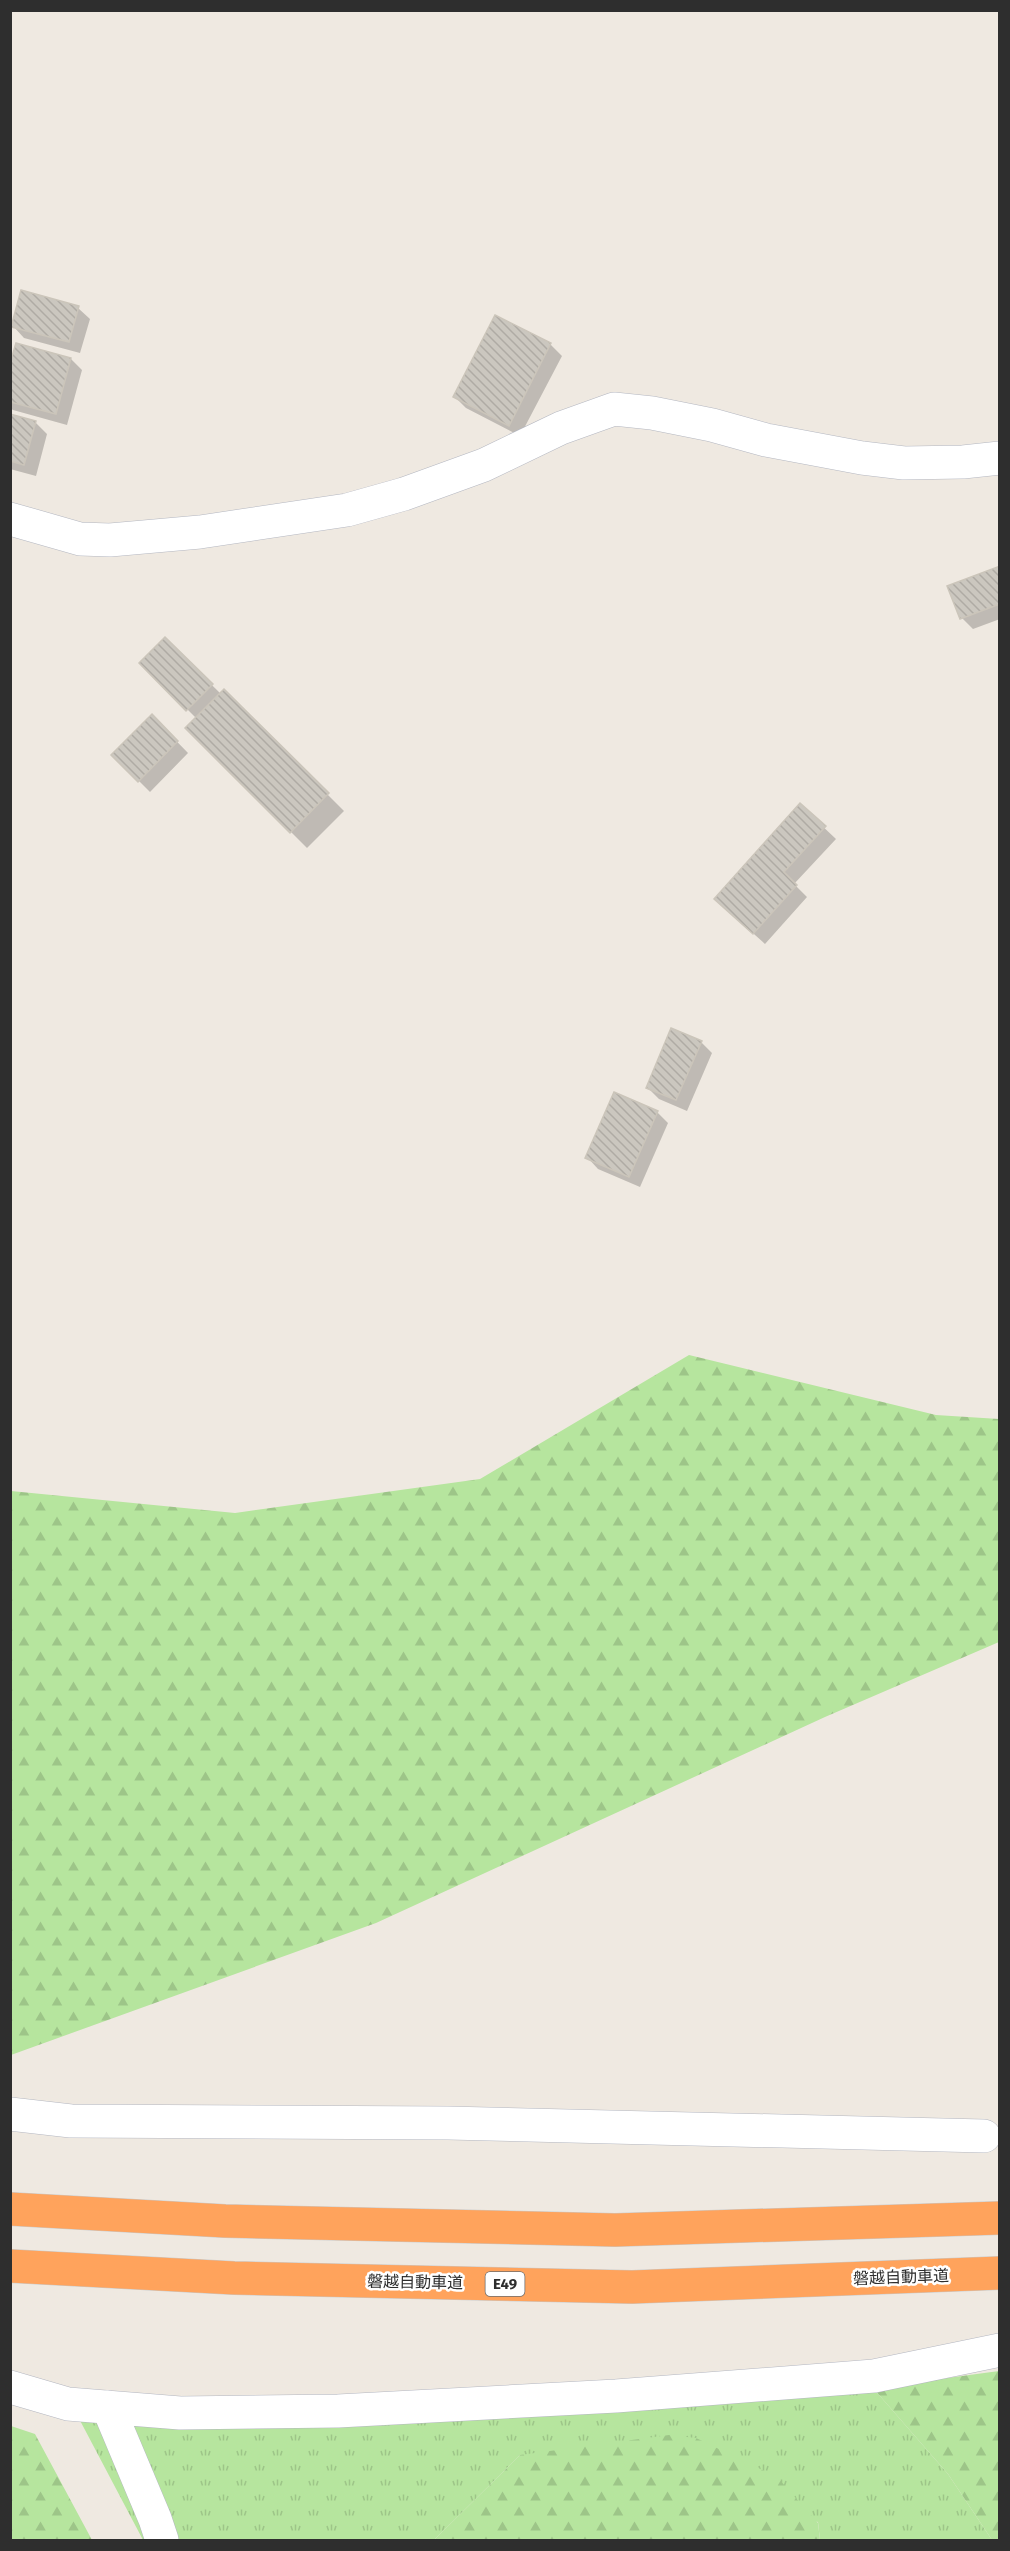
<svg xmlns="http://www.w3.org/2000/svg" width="1010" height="2551" font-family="'Fira Sans','Noto Sans JP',sans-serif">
	<defs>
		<pattern id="grass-tufts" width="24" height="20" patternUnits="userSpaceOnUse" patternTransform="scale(1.5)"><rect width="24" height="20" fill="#b6e59e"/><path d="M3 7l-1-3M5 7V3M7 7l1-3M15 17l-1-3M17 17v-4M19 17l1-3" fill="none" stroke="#9dc588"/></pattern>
		<pattern id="forest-firs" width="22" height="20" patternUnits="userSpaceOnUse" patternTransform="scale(1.5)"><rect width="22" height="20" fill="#b6e59e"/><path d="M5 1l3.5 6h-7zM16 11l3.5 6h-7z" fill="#9dc588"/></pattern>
		<pattern id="building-back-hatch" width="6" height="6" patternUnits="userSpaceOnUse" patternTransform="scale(1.5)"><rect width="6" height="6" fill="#cbc7bf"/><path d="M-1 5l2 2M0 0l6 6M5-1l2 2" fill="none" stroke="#afaba4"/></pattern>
	</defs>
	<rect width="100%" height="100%" fill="#efe9e1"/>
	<path fill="url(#grass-tufts)" d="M873,2388l75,86 44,66h-172l-2,-18 -298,-67 -86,85h-291l-68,-129z"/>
	<path fill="url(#forest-firs)" d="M689,1355l247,60 63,4v223l-174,75 -449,206 -365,132v-564l224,22 245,-34z
		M999,2371v169h-7l-44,-66 -75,-86z
		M11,2426l24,8 57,106h-81z
		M669,2435l27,3 81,39 41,46 2,17h-386l86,-85z"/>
	<path fill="#0003" d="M78,308l12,11 -10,34 -56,-15 -11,-12z
		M496,317l55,28 11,11 -42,80 -54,-28 -11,-11z
		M71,359l11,11 -15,55 -54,-15 -3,-2v-40z
		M10,415l25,7 12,12 -11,42 -26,-7z
		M1000,568v51l-27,10 -11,-11z
		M165,639l56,55 3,-3 120,120 -37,37 -120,-120 10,-9 -56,-56z
		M152,716l36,37 -38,39 -37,-37z
		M800,805l36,34 -42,45 13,13 -42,47 -38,-34z
		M701,1042l11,11 -25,58 -28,-12 -12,-12z
		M657,1112l11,11 -28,64 -42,-18 -11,-12z"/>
	<path fill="url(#building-back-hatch)" stroke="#cbc5ba" stroke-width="1.5" d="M21,290l58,16 -10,36 -58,-15z
		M495,315l56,28 -42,83 -56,-29z
		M16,343l55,15 -15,56 -46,-12v-39z
		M10,414l26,7 -12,44 -14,-4z
		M1000,566v38l-40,15 -13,-33z
		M165,637l48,47 -27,27 -47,-48z
		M224,689l105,104 -39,40 -105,-105z
		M152,714l26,27 -40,41 -27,-27z
		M800,803l26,23 -42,46 13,13 -44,49 -39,-35z
		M671,1028l31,13 -26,59 -30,-12z
		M614,1092l44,19 -29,66 -44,-19z"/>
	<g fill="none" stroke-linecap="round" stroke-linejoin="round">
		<g stroke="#b4b7c1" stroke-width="34">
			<path id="minor" d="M10,519l70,20 30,1 90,-8 147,-22 57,-16 80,-29 77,-37 53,-19 38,4 60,12 54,15 96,18 42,5 59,-1 37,-4
				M10,2114l61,7 377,2 536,13
				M10,2387l58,17 112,9 158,-2 278,-15 258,-20 126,-26
				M108,2407l47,112 7,21"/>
		</g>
		<g stroke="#c9c9c9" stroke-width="34">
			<path id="highway" d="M10,2209l215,12 390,9 385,-12
				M10,2266l224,12 398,9 368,-14"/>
		</g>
		<use href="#minor" stroke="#fff" stroke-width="33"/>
		<use href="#highway" stroke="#ffa35c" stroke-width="33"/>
	</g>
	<g text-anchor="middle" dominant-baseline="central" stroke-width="5" stroke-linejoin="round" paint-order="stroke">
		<rect fill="#fff" stroke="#6d6d6d" stroke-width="1.5" x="485.5" y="2272" width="39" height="24" rx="4.5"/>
		<g font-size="15" font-weight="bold" fill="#2e2e2e">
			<text x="505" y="2284">E49</text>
		</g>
		<g font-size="16" fill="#2e2e2e" stroke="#fff">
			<text transform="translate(901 2277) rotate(-2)">磐越自動車道</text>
			<text transform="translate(415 2282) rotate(1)">磐越自動車道</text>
		</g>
	</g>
	<rect width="1010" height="2551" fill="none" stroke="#2e2e2e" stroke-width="24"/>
</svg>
